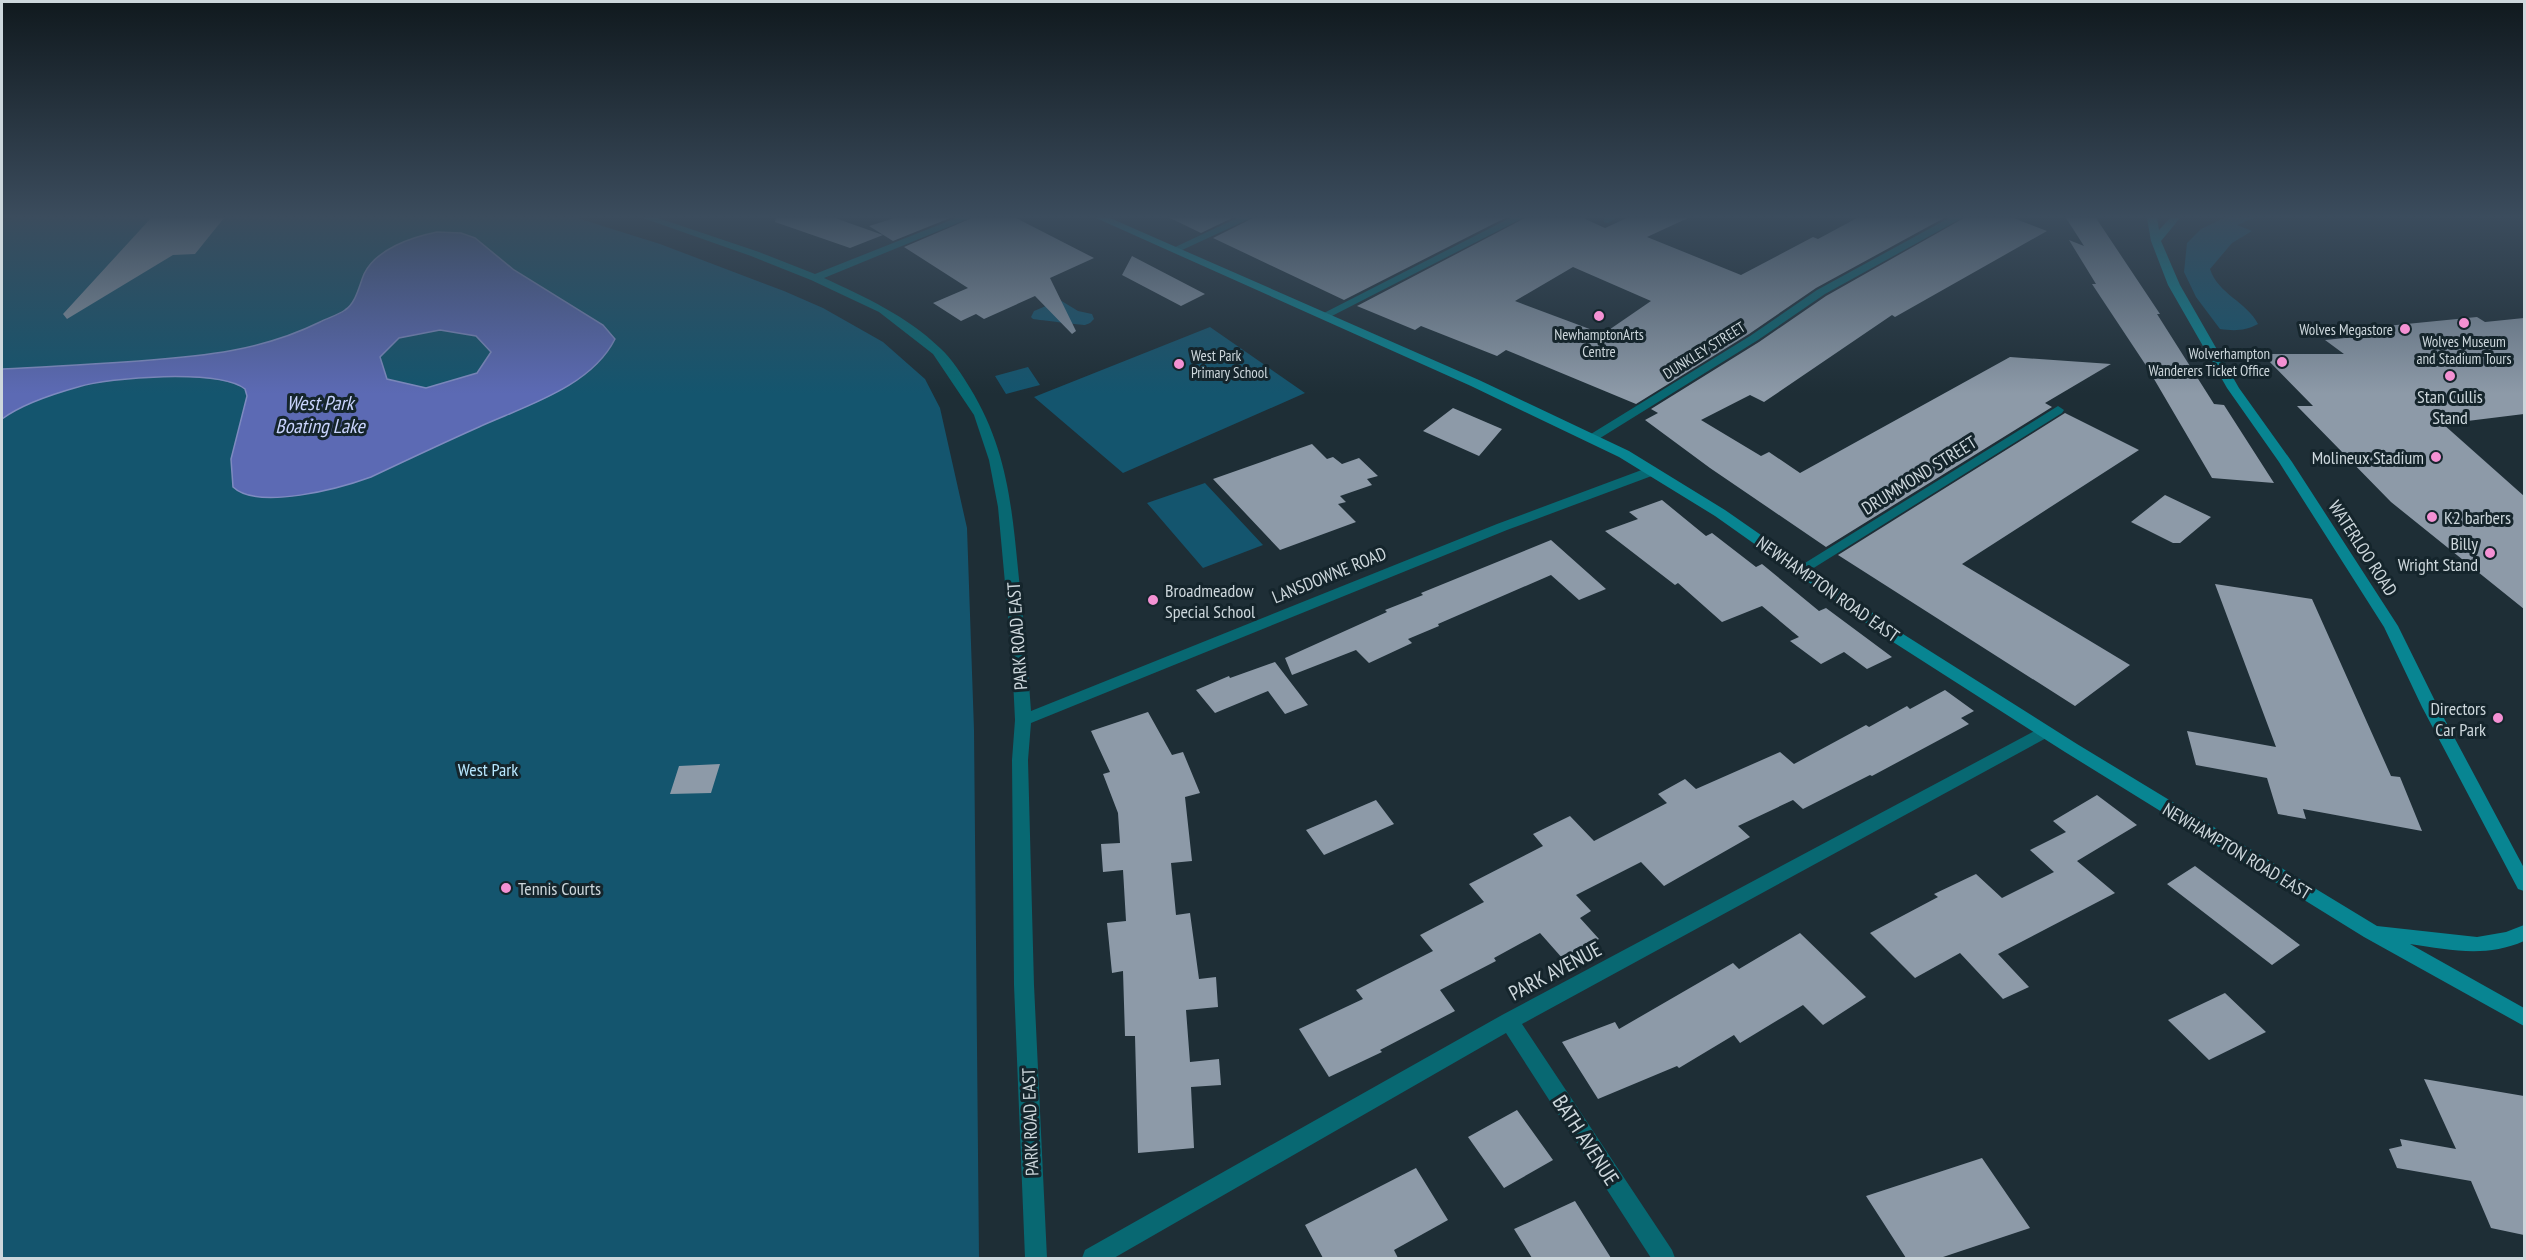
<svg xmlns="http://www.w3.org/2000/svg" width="2526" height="1260" font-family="'PT Sans Narrow',sans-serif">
	<rect width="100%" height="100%" fill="#1e2e36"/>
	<path fill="#14556e" d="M15,218h562l83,26 124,47 39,17 60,34 42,37 15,29 27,120 7,202 5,528h-977v-1037z
		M2224,218h30l-17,7 15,6 -20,12 -22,26c8,25 37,33 48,55 -13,7 -24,7 -38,5l-24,-32 -12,-25 3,-29 14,-14z
		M1060,300l18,11 14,3 2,5c-4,4 -3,4 -9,6 -3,0 -46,-5 -52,-6l-2,-2 3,-6z
		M1210,327l95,66 -182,80 -89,-76z
		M1028,367l12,18 -34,9 -11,-18z
		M1205,483l58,62 -60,23 -56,-65z"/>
	<path fill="#5c6ab4" stroke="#7e8bc0" stroke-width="1.5" fill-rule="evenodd" d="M437,232l24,1 14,5 39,32 89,55 12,14c-24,48 -90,67 -136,88 -36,16 -72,33 -108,50 -30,11 -113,34 -138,10l-2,-28 16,-63 -2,-7c-26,-20 -135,-12 -167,-2 -25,7 -56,17 -76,32v-50c45,-2 91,-5 137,-8 65,-5 122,-10 181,-39 8,-4 18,-7 25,-12 11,-7 14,-24 19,-36 12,-25 48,-37 73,-42zM440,330l36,6 15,16 -14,21 -51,15 -39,-9 -7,-22 19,-19z"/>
	<path fill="#8d9aa8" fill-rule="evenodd" d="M151,218h73l-29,36 -22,1 -106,64 -4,-5z
		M776,218h59l48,17 -33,13 -75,-26z
		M895,218h55l-57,23 -24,-15z
		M972,218h44l78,40 -44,20 26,53 -4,3 -37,-38 -51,23 -8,-5 -15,7 -28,-18 35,-15 -64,-41z
		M1170,218h62l-31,15z
		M1253,218h252l-161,82 -131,-62z
		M1525,218h58l22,10 22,-10h61l-41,19 94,38 72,-38 5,2 39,-21h87l-128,70 -67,46 -113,70 -130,-54 -9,6 -76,-30 -6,4 -58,-24zM1573,267l78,34 -48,33 -88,-33z
		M1964,218h49l34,13 -152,86 -3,-2 -128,87 -14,-7 -49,25 60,36 8,-4 31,21 210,-116 101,7 -66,39 7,4 -226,140 -116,-79 -65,-48 13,-7 -7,-4 108,-67 67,-46z
		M2066,218h30l64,96h-3l57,90 10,1 50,78 -62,-5 -65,-111 -55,-83h4l-27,-44 15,6z
		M1132,256l73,38 -24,12 -59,-31z
		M2477,317l8,5 39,-4v96l-81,10 81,72v113l-133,-107 -94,-96h16l-51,-52h82l-19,-14 60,-6 -9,-7z
		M1453,408l49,21 -23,27 -56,-25z
		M2065,413l74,37 -177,114 168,101 -55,41 -237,-151z
		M1312,444l15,15 6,-2 9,7 17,-6 19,18 -11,3 5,6 -32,11 6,6 -8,2 18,18 -76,28 -67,-71z
		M2165,495l46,22 -31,26h-7l-42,-21z
		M1662,500l44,36 6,-3 44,34 6,-3 57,47 7,-3 66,49 -25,12 -23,-17 -23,12 -31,-23 9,-4 -37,-31 -40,16 -44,-39 -3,2 -70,-54 33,-12 -9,-7z
		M1551,540l55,49 -27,11 -28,-25 -113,49 1,2 -31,13 4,4 -43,20 -13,-13 -64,25 -7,-17 102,-46 -2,-2 38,-15 -2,-2z
		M2215,584l97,15 79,177 9,1 22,54 -119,-22 3,10 -28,-5 -11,-36 -71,-13 -9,-34 89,16z
		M1275,662l33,43 -23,9 -17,-23 -53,22 -19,-23 33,-14 1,2z
		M1945,690l29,21 -13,7 8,6 -97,52 -2,-1 -67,34 -10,-9 -55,26 12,11 -86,49 -23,-24 -65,33 15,16 -11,7 19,21 -36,20 -23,-26 -46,25 2,3 -56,29 15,21 -75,39 2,2 -53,25 -30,-48 64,-30 -7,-9 77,-39 -13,-16 64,-33 -15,-18 74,-38 -10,-12 37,-18 24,25 73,-38 -9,-9 27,-15 11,10 84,-37 14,12 72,-39 3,2 38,-21 3,3z
		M1148,712l24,43 11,-3 17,41 -15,4 7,64 -21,2 5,52 14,-2 9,66 17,-2 2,30 -32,3 4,52 29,-3 2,26 -30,2 3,61 -56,5 -3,-117h-10l-2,-65 -11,2 -5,-50 19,-2 -3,-51 -20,2 -2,-28 19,-1 -2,-30 -15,-39 7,-2 -19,-41z
		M720,764l-9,29 -41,1 9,-28z
		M2097,795l40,30 -60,36 38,32 -117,61 31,33 -26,12 -43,-46 -45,25 -45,-45 68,-36 -4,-3 42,-20 26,24 52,-26 -24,-22 36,-18 -13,-11z
		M1376,800l18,24 -70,31 -18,-25z
		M2195,866l105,79 -28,20 -105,-81z
		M1800,933l66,64 -43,28 -20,-20 -63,38 -6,-8 -55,33 -2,-2 -79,33 -36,-57 53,-20 4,7 114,-66 6,6z
		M2225,993l41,39 -57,28 -41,-40z
		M2424,1079l100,17v139l-33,-7 -20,-47 -74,-13 -8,-19 13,-3 -2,-7 56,10z
		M1517,1110l36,50 -49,28 -36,-51z
		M1982,1158l48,70 -90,30h-34l-40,-62z
		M1416,1168l32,52 -54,30 4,8h-75l-18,-33z
		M1575,1201l36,57h-79l-18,-29z"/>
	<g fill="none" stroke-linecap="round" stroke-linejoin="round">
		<path fill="#086872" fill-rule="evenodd" d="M643,218h15l101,34 56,22 141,-56h14l-146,60c41,19 83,38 116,70 12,11 22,27 30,40 38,62 42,121 49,191 5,44 9,88 12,132l466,-187 150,-56 5,-1 7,4 -2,3 -150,56 -476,193 -3,37 6,225 13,273h-22l-11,-273 -2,-225 3,-40 -3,-61 -14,-152 -9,-47 -15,-45 -41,-61 -54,-42 -68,-32 -60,-24z
			M1237,218h14l-71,33 -4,1 -5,-3z
			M1510,218h13l-195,100h-8l-2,-2z
			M1604,218h12l-8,5 -4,-1z
			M1949,218h13l-137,76 -67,46 -161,100h-10l-1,-3 164,-101 67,-46z
			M2058,406l6,4 -2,3 -258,161 -5,2 -7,-5z
			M2044,726l6,2 2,4 -2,4 -528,288 150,226 3,8h-24l-145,-225 -392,225h-32l3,-8 417,-235z"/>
		<path fill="#088592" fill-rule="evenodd" d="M1096,218h14l369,162 150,71 96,59 178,124 174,110 300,182 100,11 29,-5 18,-7v16c-38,17 -74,9 -114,3l114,64v18l-160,-89 -299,-185 -172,-110 -178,-126 -96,-59 -148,-71z
			M2147,218h10l2,12 11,-12h10l-19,23 19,44 59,103 53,74 106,164 40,81 86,161v23l-6,-2 -96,-182 -38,-80 -105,-165 -52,-74 -59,-103 -17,-44z"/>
	</g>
	<linearGradient id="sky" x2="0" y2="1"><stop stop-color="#10191e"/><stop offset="0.55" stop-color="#3b4c5d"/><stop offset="1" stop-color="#3b4c5d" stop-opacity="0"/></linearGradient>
	<rect width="2526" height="394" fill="url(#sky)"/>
	<g fill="#f491d3" stroke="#15252c" stroke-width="2">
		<circle cx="1599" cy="316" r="6"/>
		<circle cx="2464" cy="323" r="6"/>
		<circle cx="2405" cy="329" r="6"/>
		<circle cx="2282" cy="362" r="6"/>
		<circle cx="1179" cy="364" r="6"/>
		<circle cx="2450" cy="376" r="6"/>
		<circle cx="2436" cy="457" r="6"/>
		<circle cx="2432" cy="517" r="6"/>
		<circle cx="2490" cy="553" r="6"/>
		<circle cx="1153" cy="600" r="6"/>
		<circle cx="2498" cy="718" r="6"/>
		<circle cx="506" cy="888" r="6"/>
	</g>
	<g text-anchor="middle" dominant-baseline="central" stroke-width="6" stroke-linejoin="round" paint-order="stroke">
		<g font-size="15" fill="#cdd7dc" stroke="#15252c" text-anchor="end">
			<text x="2393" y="329">Wolves Megastore</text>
			<text x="1599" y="334" text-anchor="middle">NewhamptonArts<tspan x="1599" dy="17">Centre</tspan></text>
			<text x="2464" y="341" text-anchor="middle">Wolves Museum<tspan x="2464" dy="17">and Stadium Tours</tspan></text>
			<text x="2270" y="353">Wolverhampton<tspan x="2270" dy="17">Wanderers Ticket Office</tspan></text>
			<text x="1191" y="355" text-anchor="start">West Park<tspan x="1191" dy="17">Primary School</tspan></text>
		</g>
		<g font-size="15" fill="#cdd7dc" stroke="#15252c">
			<text transform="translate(1704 350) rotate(-32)">DUNKLEY STREET</text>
		</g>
		<g font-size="18" fill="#cdd7dc" stroke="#15252c" text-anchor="end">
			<text x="2450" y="396" text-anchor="middle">Stan Cullis<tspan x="2450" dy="21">Stand</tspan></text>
			<text x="2424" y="457">Molineux Stadium</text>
			<text x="2444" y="517" text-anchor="start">K2 barbers</text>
			<text x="2478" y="543">Billy<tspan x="2478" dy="21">Wright Stand</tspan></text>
			<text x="1165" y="590" text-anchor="start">Broadmeadow<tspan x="1165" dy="21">Special School</tspan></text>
			<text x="2486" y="708">Directors<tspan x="2486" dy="21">Car Park</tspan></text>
			<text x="518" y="888" text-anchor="start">Tennis Courts</text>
		</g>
		<g font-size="18" fill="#cdd7dc" stroke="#15252c">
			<text transform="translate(1919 475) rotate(-32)">DRUMMOND STREET</text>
			<text transform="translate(2363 548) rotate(57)">WATERLOO ROAD</text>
			<text transform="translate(1329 575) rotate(-22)">LANSDOWNE ROAD</text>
			<text transform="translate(1828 589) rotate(35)">NEWHAMPTON ROAD EAST</text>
			<text transform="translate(1017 636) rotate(-94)">PARK ROAD EAST</text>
			<text transform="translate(2237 851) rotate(31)">NEWHAMPTON ROAD EAST</text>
			<text transform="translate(1030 1122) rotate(-92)">PARK ROAD EAST</text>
		</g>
		<g font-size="18" fill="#b8e7fe" stroke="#15252c">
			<text x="488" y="769">West Park</text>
		</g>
		<g font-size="20" font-style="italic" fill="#c9d4fd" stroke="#15252c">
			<text x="320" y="403">West Park<tspan x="320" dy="23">Boating Lake</tspan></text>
		</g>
		<g font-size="21" fill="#cdd7dc" stroke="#15252c">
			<text transform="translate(1555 971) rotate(-28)">PARK AVENUE</text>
			<text transform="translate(1586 1140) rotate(57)">BATH AVENUE</text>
		</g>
	</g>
	<rect width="2526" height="1260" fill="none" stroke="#cdd7dc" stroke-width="6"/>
</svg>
